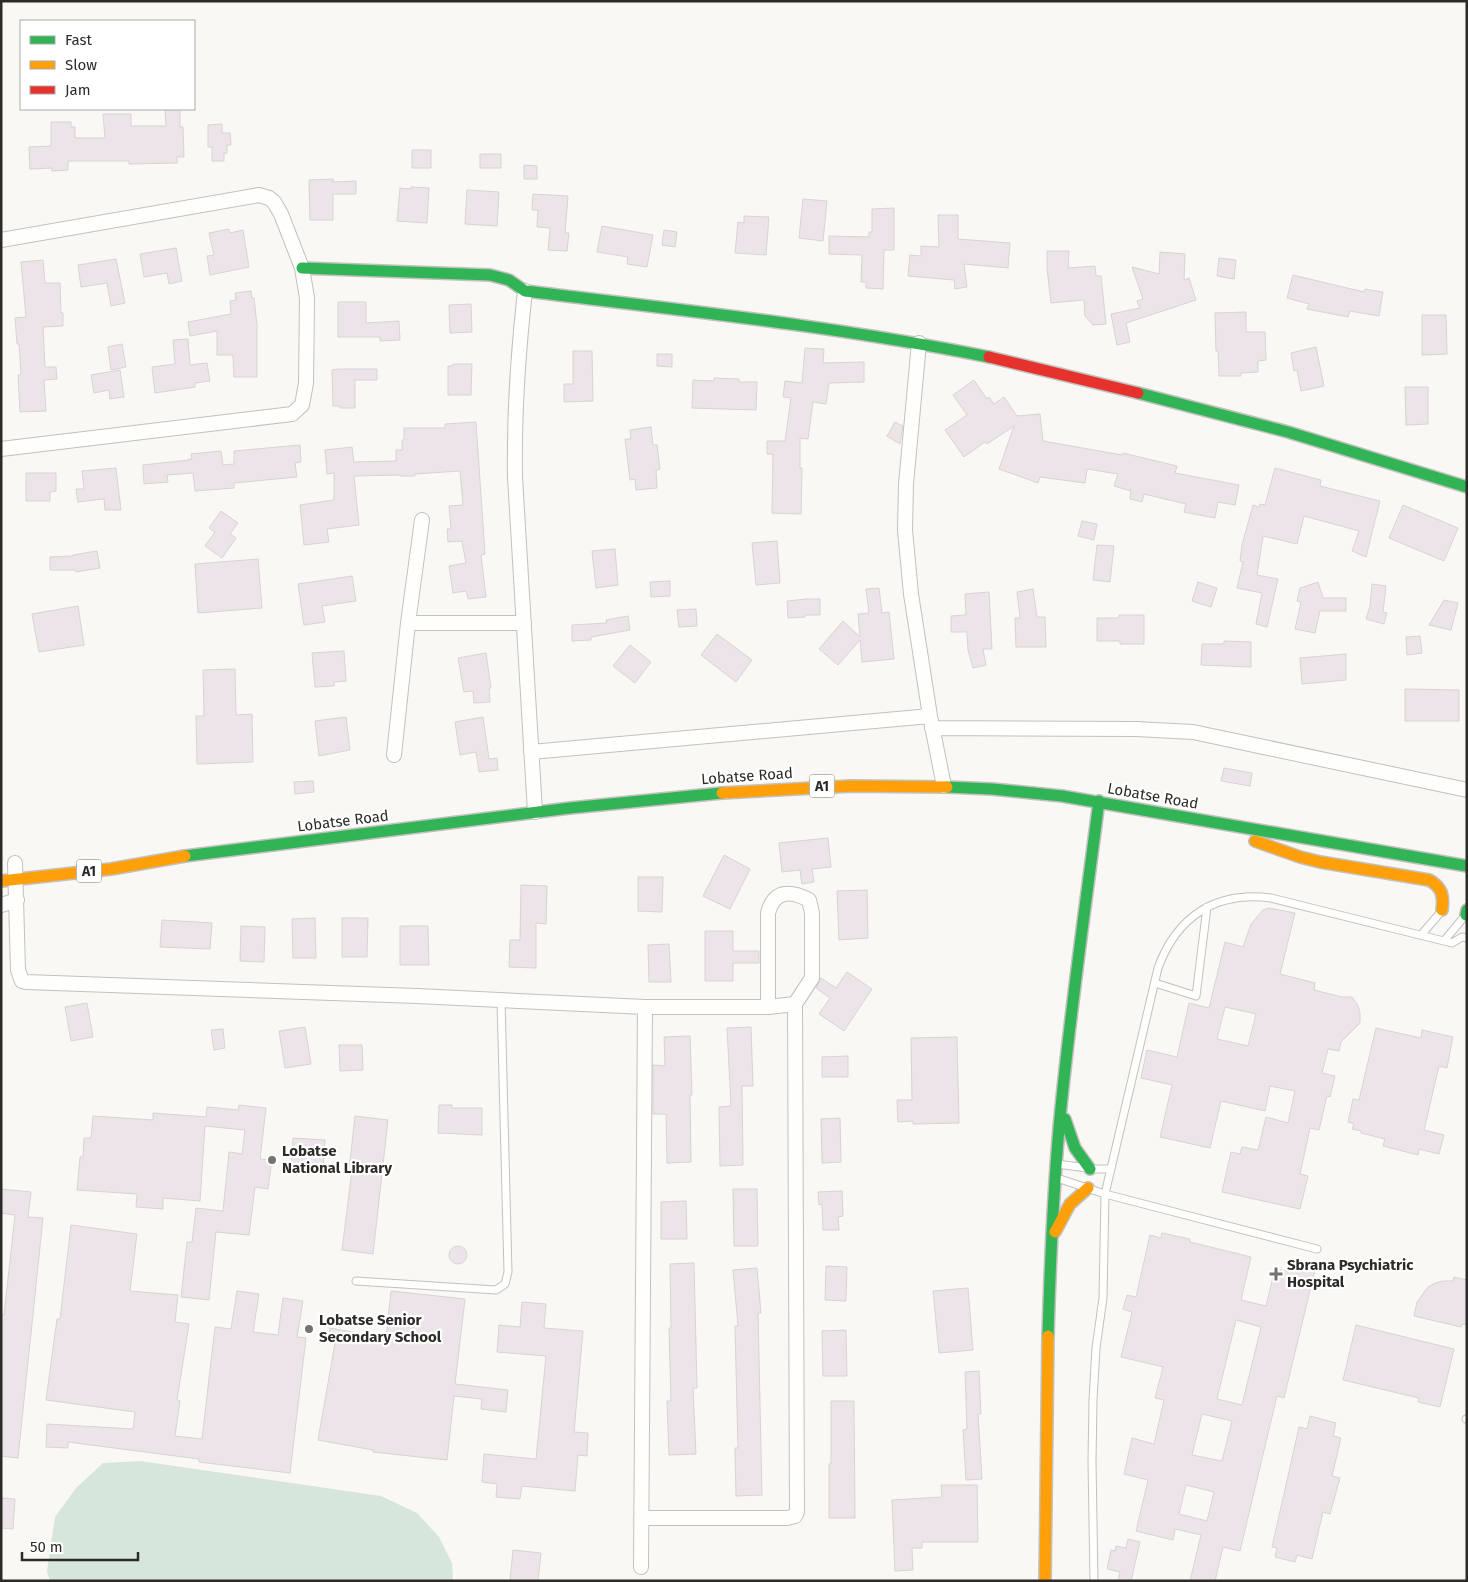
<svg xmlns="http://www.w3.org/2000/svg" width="1468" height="1582" font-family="'Fira Sans',sans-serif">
	<rect width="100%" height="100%" fill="#faf8f4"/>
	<path fill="#d7e6da" d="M140,1461l241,35 36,17 22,24 13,26 1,18h-403l-3,-10 8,-54 21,-29 27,-25z"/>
	<path fill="#ede4ea" stroke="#d6d4d4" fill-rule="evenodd" d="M180,109v18h3l1,30h-7v6l-48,1v-3h-61v9l-16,1v-3l-22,1 -1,-22 22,-1v-24h20v5h4v11h30l-2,-24h28v12h35l-1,-16z
		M222,124v9h8l1,12h-4v8h-3v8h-12v-14h-4v-22z
		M412,150h19v18h-19z
		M480,154h21v14h-21z
		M524,165l13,1v13h-13z
		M333,179v3l23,-1v13h-23v26h-23l-1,-40z
		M411,187l18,1 -2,35 -30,-2 3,-33 11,1z
		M467,190l32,2 -2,34 -32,-2z
		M533,194l35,2 -3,37h4l-2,18 -19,-1 2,-22 -13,-1 1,-17h-6z
		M803,199l24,2 -4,40 -24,-3z
		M894,208v42h-10l-1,39 -17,-1v-6h-5l1,-27 -33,-1v-18l40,1v-5h3v-23z
		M938,215h20v24l52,4 -2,25 -44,-4 3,23 -12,2 -1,-9 -46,-4 2,-21 11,1v-10l18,1z
		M744,216l25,1 -3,38 -31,-2 3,-31 6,1z
		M602,226l51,9 -6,32 -20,-3 1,-7 -31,-5z
		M229,229l1,4 13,-3 6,37 -39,8 -3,-19 7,-1 -5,-22z
		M664,230l13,2 -2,15 -13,-2z
		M176,248l6,33 -13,3 -2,-11 -23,4 -4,-23z
		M1047,251h22l-1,17 27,-2 1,10h5l5,48 -13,1 -8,-9 -1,-16 -33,3 -4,-35z
		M1160,252l25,2 -1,26 5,-2 7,22 -70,23 4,19 -13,3 -6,-31 29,-6 -3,-7 6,-2 -11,-32 27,7z
		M1219,258l17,2 -2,19 -17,-3z
		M116,259l9,44 -14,3 -4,-23 -26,4 -3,-22z
		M43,260l2,23h15l1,30h2v13l-20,1 2,40h11l1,12 -13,1 2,31 -26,1 -2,-37 3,-1 -2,-30h-2l-2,-26 11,-1 -5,-55z
		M1293,275l71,17 1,-3 18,3 -4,24 -29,-5 -2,6 -41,-8 2,-5 -22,-6z
		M251,291l1,7h2l3,27v52h-23l-1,-22h-16v-24l-27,5 -2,-14 43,-8 -1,-13 6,-1 -1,-7z
		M338,302h28v21l33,-2 1,19 -20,1v-4h-42z
		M471,304l1,28 -22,1 -1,-28z
		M1246,312v20h19l1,28 -8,1v11l-17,1v3h-22l-1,-25h-2l-1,-38z
		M1422,315h24l1,39 -25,1z
		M188,339l2,26 17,-2 3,18 -15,2v4l-40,6 -3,-26 23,-3 -2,-24z
		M122,344l4,23 -15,3 -3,-23z
		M1316,347l8,39 -23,5 -4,-21 -3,1 -3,-18z
		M805,348l19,1 -1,14 41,-1v20l-35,1 -3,21 -13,-2 -5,37 -8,-1v30h2l-1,46 -29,-1 1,-59h-6v-13h18l6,-43 -8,-1 2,-16 17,2z
		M573,351h19l1,50 -29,1v-18h9z
		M657,354h15v13l-15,-1z
		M453,364h19l-1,31h-23v-29h5z
		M339,369h38v11h-22v28h-15v-2h-7l-1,-36z
		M120,370l4,27 -14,2 -1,-9 -15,3 -3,-18z
		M714,378l25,1v3h18l-1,28 -64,-2 1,-28 21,1z
		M974,380l13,19 2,-2 5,7 10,-7 13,19 23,-2 3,27 79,14 1,-2 54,13 -2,7 64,12 -4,20 -17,-3 -3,16 -31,-6 2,-8 -42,-10 -2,8 -12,-3 1,-8 -17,-5 4,-12 -31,-5 -2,14 -45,-6 -2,6 -39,-14 15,-43 -27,18 -2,-2 -21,15 -19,-27 22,-15 -14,-20z
		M1405,387h23v37l-22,1z
		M476,422l9,132 -4,1 5,42 -18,2 -2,-8 -13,2 -4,-27 17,-3 -4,-22 -14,1 -1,-13h4l-2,-23 14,-1 -3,-34 -45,3v2h-15v-1l-46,1 5,49 -32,4 2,13 -25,3 -4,-40 34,-5v-27l-7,1 -2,-24 27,-3 2,15 42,-1v-11h6v-10h2v-12h41v-4z
		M895,422l8,4 -3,18 -13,-8z
		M651,427l2,18h4l3,24 -4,1 1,18 -21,2 -1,-11 -5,1 -5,-41h6l-1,-9z
		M300,445l1,17 -6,1 2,14 -63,6v5l-39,3 -2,-18 -26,2 1,7 -24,2 -1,-19 46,-5v-1h3l-1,-5 30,-3 2,14 11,-1v-13z
		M116,468l5,42h-16l-1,-11 -26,3 -2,-13h8l-2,-18z
		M1275,468l46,12 -1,6 60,15 -14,56 -14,-6 7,-20 -55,-15 -7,28 -34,-8 -6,39 21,4 -11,48 -11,-3 6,-31 -25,-5 6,-26 -3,-1 2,-16 11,-40 6,2 1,-3 5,1z
		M26,473h30v18l-6,1v9h-24z
		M1403,505l55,23 -14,33 -55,-23z
		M221,511l17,12 -8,11 6,4 -14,20 -17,-12 10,-14 -6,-4z
		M1082,521l15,3 -3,16 -16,-4z
		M777,541l3,42 -24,2 -4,-42z
		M1097,545l17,1 -4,36 -17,-2z
		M615,549l3,36 -22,3 -4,-37z
		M97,551l3,17 -24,4 -1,-2h-25v-13l23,-1v-1z
		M258,559l4,49 -64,5 -3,-49z
		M352,576l4,25 -34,5 3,16 -21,3 -6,-41z
		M670,581v15l-19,1 -1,-15z
		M1198,582l19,6 -6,19 -19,-6z
		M1318,582l5,16h23v13h-26l-5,22 -20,-4 6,-27 -4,-1 3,-13z
		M1372,584l14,2 -3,26 4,1 -3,11 -18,-5 4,-13z
		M879,588l3,25 7,-1 5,47 -32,3 -2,-22 -22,25 -19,-16 24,-28 17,16 -2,-23 11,-1 -3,-24z
		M1033,589l4,28h8l1,30h-30l-1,-29h5l-3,-26z
		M989,592l3,57h-9l3,16 -13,3 -5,-18 -1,-18h-16v-16l15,-1 -1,-21z
		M806,599h14v16h-15v2l-17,1 -1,-17z
		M1444,600l14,3 -7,27 -22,-5z
		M78,606l6,39 -45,7 -7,-38z
		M696,609l1,17 -18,1 -2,-17z
		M1119,615h25v29h-24v-3h-23v-23h22z
		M628,616l2,14 -39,7v3l-19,1v-16l35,-2 -1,-3z
		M717,634l35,26 -16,22 -35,-27z
		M1420,636l2,17 -15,2 -1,-18z
		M1224,641l27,1v25l-50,-2 1,-21h22z
		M630,645l21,17 -16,21 -22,-17z
		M344,651l2,30 -12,1v4l-19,1 -3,-34z
		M486,653l5,35h-2l1,14 -16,1 -1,-12 -9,1 -6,-34z
		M1346,654v26l-44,4 -2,-26z
		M235,669l1,46 16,-1 1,48 -56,2 -1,-48h8l-1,-46z
		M1405,689l54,1v31h-54z
		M346,717l4,33 -31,6 -4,-35z
		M483,717l6,42 8,-1 1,12 -19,2 -3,-20 -16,3 -5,-33z
		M1224,768l28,5 -2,13 -29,-5z
		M313,781l1,11 -19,2 -1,-12z
		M828,838l3,29 -19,2 2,13 -12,2 -2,-14 -18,2 -3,-29z
		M724,855l26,14 -20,40 -27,-13z
		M638,877h25l-1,35 -24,-1z
		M521,885l26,1 -1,38 -10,-1v45l-27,-1 1,-27h10z
		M867,890l1,48 -29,2 -2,-49z
		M1269,908l26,5 -15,61 35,9 -1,7 28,7h10l5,7 3,8v11l-19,19 -2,9 -11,-2 -6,24 13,3 -5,21 -3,-1 -8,34 -9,-2 -10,46 8,2 -8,33 -78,-17 9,-40 9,2 2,-7 16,3 8,-33 22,6 7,-32 -25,-5 -5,25 -44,-10 -11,47 -50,-11 12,-52 -31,-7 6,-28 30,7 12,-54 20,5 16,-66 18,5 8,-23 12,-14zM1225,1007l31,7 -8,32 -31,-7z
		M315,918l1,40h-23l-1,-39z
		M342,918h26l-1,39h-25z
		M162,920l50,3 -2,26 -50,-2z
		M241,926l24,1 -1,35 -24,-1z
		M400,926h28l1,39h-29z
		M705,931h28v20h26v12h-26v18h-28z
		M669,944l2,38h-22l-1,-37z
		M847,972l25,17 -28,42 -25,-17 11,-16 -14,-10 5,-10 15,10z
		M87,1003l6,34 -22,4 -6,-34z
		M305,1027l6,37 -26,4 -6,-37z
		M751,1027l2,59h-11l1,79 -23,1 -1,-59 12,-1 -4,-78z
		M1376,1028l45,10 1,-8 31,7 -6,31 -8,-2 -15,64 20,5 -5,19 -20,-5 -1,6 -35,-9 2,-7 -24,-6v-2l-9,-2 2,-5 -6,-2 5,-23 6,1z
		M223,1029l2,19 -11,2 -3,-20z
		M690,1036l2,59h-2l1,67 -24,1 -1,-49h-13v-49l12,1 -1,-29z
		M957,1037l2,86 -46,1v-3l-15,1 -1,-22h15l-1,-62z
		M339,1045h23l1,25 -23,1z
		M848,1056v21h-26v-20z
		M239,1105l27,3 -6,51 12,1 -4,29 -13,-2 -6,48 -33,-3 -7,68 -28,-3 6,-55h5l4,-34 27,3 6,-59 13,2 3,-24 -40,-4 -5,75 -37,-3v11l-27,-2 1,-13 -60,-4 3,-33h3l1,-19h7l2,-22 60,4v-7l53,4 1,-10 31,3z
		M439,1105h13v3h30v27l-44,-2z
		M355,1116l33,4 -15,134 -31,-4 10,-80h-3z
		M840,1118l1,44 -19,1 -1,-44z
		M293,1138l32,2 -2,29 -32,-2z
		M1,1189l30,3 -3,25 15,1 -25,240 -17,-2v-142l3,1 11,-100 -14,-2z
		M733,1189h24l1,57h-24z
		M842,1191l1,25 -5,1 1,13h-16l-1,-26 -3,1 -1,-13z
		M686,1201l1,38h-26v-37z
		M71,1225l66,9 -7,57 48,4 -3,27 14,2 -12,76 3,1 -5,35 27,3 13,-112 16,2 6,-38 22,3 -6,38 25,3 5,-37 20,3 -6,36 9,1 -16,135 -91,-11v-3l-131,-17v6l-22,-1 1,-23 86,5 2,-17 -89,-12 11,-81h3z
		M1162,1233l28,6v3l61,15 -10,43 25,6 9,-37 12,2 2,-7 26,6 -31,128 -7,-2 -37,155 -17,-4 -8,34h-25l11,-46 -26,-6 -2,11 -37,-9 12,-51 -24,-6 8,-36 22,6 10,-44 -9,-2 8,-31 -42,-10 11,-45 -9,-3 4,-14 9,2 14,-62 11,3zM1236,1320l25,7 -19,78 -25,-6zM1202,1414l30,7 -10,40 -30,-6zM1186,1485l28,7 -7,29 -28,-7z
		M449 1255a9 9 0 1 1 18 0a9 9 0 1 1-18 0Z
		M694,1263l3,125h-4l3,66 -27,1 -2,-54h4l-2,-73h2l-1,-64z
		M826,1266l21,1 -1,34 -21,-1z
		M757,1268l4,45h-3l4,182 -26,1 -1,-48h3l-3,-122h3l-5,-56z
		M1454,1277l13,3v45l-5,-1 -1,3 -47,-11 3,-14 11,-15 7,-4 8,-2h10z
		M968,1288l5,62 -34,3 -6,-62z
		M391,1291l74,8 -10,85 53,6 -2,22 -25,-3 1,-10 -28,-3 -7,64 -74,-8v-2l-55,-10 17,-97 -7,-1 2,-14 56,10z
		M522,1302l24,2 -2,24 39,3 -9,101 14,1 -1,23 -9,-1 -3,36 -53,-5 -2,13 -24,-2 1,-13 -15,-2 2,-28 52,5 10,-103 -49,-4 2,-27 21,2z
		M1356,1325l98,24 -14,58 -22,-5 1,-4 -76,-18z
		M846,1330l1,46h-24l-1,-45z
		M979,1371l2,43h-3l4,65 -16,1 -3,-50 4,-1 -2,-57z
		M831,1401h23l1,117h-26v-54h2z
		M1310,1416l26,7 -3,13 8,2 -9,38 8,2 -10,36 -7,-2 -11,47 -15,-4 -2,7 -20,-5 2,-9 -5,-1 27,-120 8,2z
		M941,1485h36l1,57h-56v6h-10l1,22 -18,1 -3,-71 50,-3z
		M1,1498l14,1 -2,30 -12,-1z
		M1128,1539l12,3 -9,39h-13l2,-9 -13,-3 4,-19 4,1 1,-5 10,2z
		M513,1550l28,3 -3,28h-28z"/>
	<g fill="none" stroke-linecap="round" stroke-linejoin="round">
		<g stroke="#c2c1be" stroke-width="9">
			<path id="lane" d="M1421,935l19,-22
				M1444,941l20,-24
				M1155,983l41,13 11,-89
				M1057,1164l37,5h17
				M1057,1178l48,16 212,55
				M356,1281l140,9 9,-6 3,-12 -7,-272
				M1466,1419h1
				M1094,1581l-2,-120 1,-61 3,-52 7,-50 2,-104 53,-226c19,-52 58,-77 113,-70l181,45 10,-6 5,1"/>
		</g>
		<g stroke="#c2c1be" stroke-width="16">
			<path id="street" d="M1,240l258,-45 10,3 5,4 7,12 21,54 5,30 -1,85 -4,22 -10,9 -291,35
				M525,291c-7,62 -11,123 -10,186l20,335
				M919,343l-13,141 -1,46 6,64 19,122 14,70
				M408,623h116
				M932,728l204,1 57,3 274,58
				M531,752l399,-36
				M394,755l14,-132 14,-103
				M15,863l3,107 4,11 4,1 391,14 228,11h123l27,-3
				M1,905l16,-5
				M641,1518h146l8,-2 2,-4 -2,-508 17,-26v-65l-3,-13c-19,-10 -35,-10 -41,13v94
				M641,1567l4,-560"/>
		</g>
		<g stroke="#c2c1be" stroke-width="14">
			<path id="fast" d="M302,268l188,7 19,5 16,11c155,19 311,35 464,66
				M1138,393l150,39 179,55
				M947,787l45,2 70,7 405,70
				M185,856l385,-48 152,-15
				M1466,915l1,-5
				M1065,1119l10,29 15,21
				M1048,1336c2,-69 5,-139 11,-208 10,-109 26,-218 40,-327"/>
		</g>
		<g stroke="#c2c1be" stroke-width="14">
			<path id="slow" d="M722,793l129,-7 96,1
				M1255,841l45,16 20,5 109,18c13,7 15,16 13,30
				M1,881l110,-12 74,-13
				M1055,1232l15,-28 18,-16
				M1045,1581l3,-245"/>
		</g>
		<g stroke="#c2c1be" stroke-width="14">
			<path id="jam" d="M989,357l149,36"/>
		</g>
		<use href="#lane" stroke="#fefefd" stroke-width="7"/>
		<use href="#street" stroke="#fefefd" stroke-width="14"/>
		<use href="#fast" stroke="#30b455" stroke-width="11"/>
		<use href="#slow" stroke="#ff9f0a" stroke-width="11"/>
		<use href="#jam" stroke="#e5322d" stroke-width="11"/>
	</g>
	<g fill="#75736f" stroke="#fff" stroke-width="2">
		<circle cx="272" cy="1160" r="5"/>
		<path d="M1273.5 1266.5h5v5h5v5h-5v5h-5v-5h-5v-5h5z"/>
		<circle cx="309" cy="1329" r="5"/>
	</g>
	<g text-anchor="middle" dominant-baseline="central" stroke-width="4.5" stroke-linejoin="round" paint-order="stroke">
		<g fill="#fff" stroke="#6c6b68" stroke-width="1">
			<rect x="809.5" y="774.5" width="25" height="23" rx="4"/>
			<rect x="76.5" y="859.5" width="25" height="23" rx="4"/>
		</g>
		<g font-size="14" font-weight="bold" fill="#2d2b28">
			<text x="822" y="786">A1</text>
			<text x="89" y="871">A1</text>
		</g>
		<g font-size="15" fill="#2d2b28" stroke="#fff">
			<text transform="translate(747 776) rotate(-4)">Lobatse Road</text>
			<text transform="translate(1153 796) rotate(10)">Lobatse Road</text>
			<text transform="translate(343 821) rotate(-7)">Lobatse Road</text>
		</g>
		<g font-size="15" font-weight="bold" fill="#2d2b28" stroke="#fff" text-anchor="start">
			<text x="282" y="1151">Lobatse<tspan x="282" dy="17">National Library</tspan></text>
			<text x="1287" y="1265">Sbrana Psychiatric<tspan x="1287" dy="17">Hospital</tspan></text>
			<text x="319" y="1320">Lobatse Senior<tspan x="319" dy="17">Secondary School</tspan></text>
		</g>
	</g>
	<rect width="1468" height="1582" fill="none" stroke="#2d2b28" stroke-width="5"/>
	<rect x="20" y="20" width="175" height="90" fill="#ffffff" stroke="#abaaa9"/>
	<rect x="30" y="36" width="25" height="8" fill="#30b455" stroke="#abaaa9"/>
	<text x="65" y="45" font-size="15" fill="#2d2b28">Fast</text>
	<rect x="30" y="61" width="25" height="8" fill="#ff9f0a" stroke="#abaaa9"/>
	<text x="65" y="70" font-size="15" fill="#2d2b28">Slow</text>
	<rect x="30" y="86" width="25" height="8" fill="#e5322d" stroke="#abaaa9"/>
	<text x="65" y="95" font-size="15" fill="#2d2b28">Jam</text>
	<path d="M22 1552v8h116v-8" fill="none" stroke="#2d2b28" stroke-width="2.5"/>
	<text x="30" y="1552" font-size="15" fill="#2d2b28" stroke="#ffffff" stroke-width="4" paint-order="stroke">50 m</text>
</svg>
